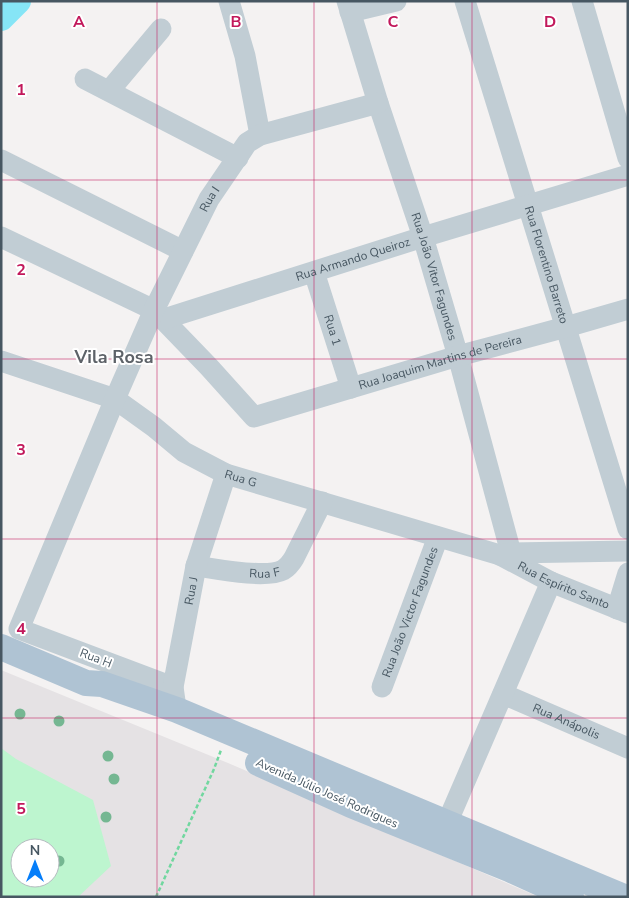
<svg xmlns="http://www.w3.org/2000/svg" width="629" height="898" font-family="'Nunito Sans',sans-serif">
	<rect width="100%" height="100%" fill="#f4f2f2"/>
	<path fill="#e5e2e4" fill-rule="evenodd" d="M1,670l227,93 311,134h-538zM20,848h30v30h-30z"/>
	<path fill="#bdf5cf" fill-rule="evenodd" d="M1,748l15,11 77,41 18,66 -33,31h-77zM20,848h30v30h-30z"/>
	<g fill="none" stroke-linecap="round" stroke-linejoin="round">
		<path stroke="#86e5f6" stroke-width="26" d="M1,18l17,-17"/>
		<path stroke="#71d79f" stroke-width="2.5" stroke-dasharray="4 2.5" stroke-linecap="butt" d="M156,897l58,-128 7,-19"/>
		<g stroke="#c1cdd4" stroke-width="21">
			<path d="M229,1l16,55 15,79"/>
			<path id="s1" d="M347,1l31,102 45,134 35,119 53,197"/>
			<path id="s2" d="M465,1l163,528"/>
			<path d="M582,1l46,157"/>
			<path d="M350,12l46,-11"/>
			<path d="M85,79l153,79"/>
			<path d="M109,91l52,-62"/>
			<path d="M1,160l182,91"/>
			<path id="s3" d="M1,237l153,73 55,57 45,50 204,-61 108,-29 62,-18"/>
			<path id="s4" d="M314,272l37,116"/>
			<path id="s5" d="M164,319l259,-82 205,-62"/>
			<path id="s6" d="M1,361l114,38 39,28 30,25 42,22 274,81 51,27 77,31"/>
			<path d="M500,555l11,-2 117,-2"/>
			<path id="s7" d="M196,566c20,3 70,13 87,4 5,-3 8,-7 11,-12l28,-56"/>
			<path d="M617,609l11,-36"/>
			<path id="s8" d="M173,687l-154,-58 96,-230 39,-89 55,-111 34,-50 4,-6 13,-8 118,-32"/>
			<path id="s9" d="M382,687l56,-150"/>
			<path id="s10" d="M503,694l125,54"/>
			<path id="s11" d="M175,701l-2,-14 23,-121 30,-92"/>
			<path d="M447,823l104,-241"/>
		</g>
		<path stroke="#afc3d3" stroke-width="26" d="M1,647l85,36 16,1 75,26 447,187
			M258,763l93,42 158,64 62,28"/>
	</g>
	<g fill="#75b792">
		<circle cx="20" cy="714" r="5.5"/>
		<circle cx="59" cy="721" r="5.5"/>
		<circle cx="108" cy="756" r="5.5"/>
		<circle cx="114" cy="779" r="5.5"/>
		<circle cx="106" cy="817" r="5.5"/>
		<circle cx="59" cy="861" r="5.5"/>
	</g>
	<path fill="none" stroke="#c2185b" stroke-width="1" stroke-opacity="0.55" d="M157,1v896M314,1v896M472,1v896M1,180h627M1,359h627M1,539h627M1,718h627"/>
	<g text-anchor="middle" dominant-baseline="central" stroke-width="4" stroke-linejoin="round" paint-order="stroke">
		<g font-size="12" fill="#475762" stroke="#fff">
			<text stroke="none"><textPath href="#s8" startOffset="635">Rua I</textPath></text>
			<text stroke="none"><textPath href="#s5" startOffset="198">Rua Armando Queiroz</textPath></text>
			<text stroke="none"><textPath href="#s2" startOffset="276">Rua Florentino Barreto</textPath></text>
			<text stroke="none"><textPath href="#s1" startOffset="289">Rua João Vitor Fagundes</textPath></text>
			<text stroke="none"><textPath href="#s4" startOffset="61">Rua 1</textPath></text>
			<text stroke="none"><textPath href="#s3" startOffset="510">Rua Joaquim Martins de Pereira</textPath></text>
			<text stroke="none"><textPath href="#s6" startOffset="270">Rua G</textPath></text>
			<text stroke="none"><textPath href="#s7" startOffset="69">Rua F</textPath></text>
			<text stroke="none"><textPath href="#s6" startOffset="611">Rua Espírito Santo</textPath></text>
			<text stroke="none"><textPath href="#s11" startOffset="112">Rua J</textPath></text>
			<text stroke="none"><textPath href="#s9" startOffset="80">Rua João Victor Fagundes</textPath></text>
			<text transform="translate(96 658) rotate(21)">Rua H</text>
			<text stroke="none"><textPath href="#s10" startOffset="69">Rua Anápolis</textPath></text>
			<text transform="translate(327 793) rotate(24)">Avenida Júlio José Rodrigues</text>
		</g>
		<g font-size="18" font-weight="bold" fill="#5d6268" stroke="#fff">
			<text x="114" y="357">Vila Rosa</text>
		</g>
	</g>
	<g font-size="16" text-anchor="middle" font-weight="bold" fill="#c2185b" stroke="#fff" stroke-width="4" stroke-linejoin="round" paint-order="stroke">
		<text x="79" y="27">A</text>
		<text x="236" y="27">B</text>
		<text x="393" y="27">C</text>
		<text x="550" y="27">D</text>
		<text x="21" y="95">1</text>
		<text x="21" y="275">2</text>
		<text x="21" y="455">3</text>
		<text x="21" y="634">4</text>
		<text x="21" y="814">5</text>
	</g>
	<rect width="629" height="898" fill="none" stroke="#475762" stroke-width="5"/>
	<g transform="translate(35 863)"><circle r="24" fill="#ffffff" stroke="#b5bcc0"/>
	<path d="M0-4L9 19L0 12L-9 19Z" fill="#067ef9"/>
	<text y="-8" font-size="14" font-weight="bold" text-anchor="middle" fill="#475762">N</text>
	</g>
</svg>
